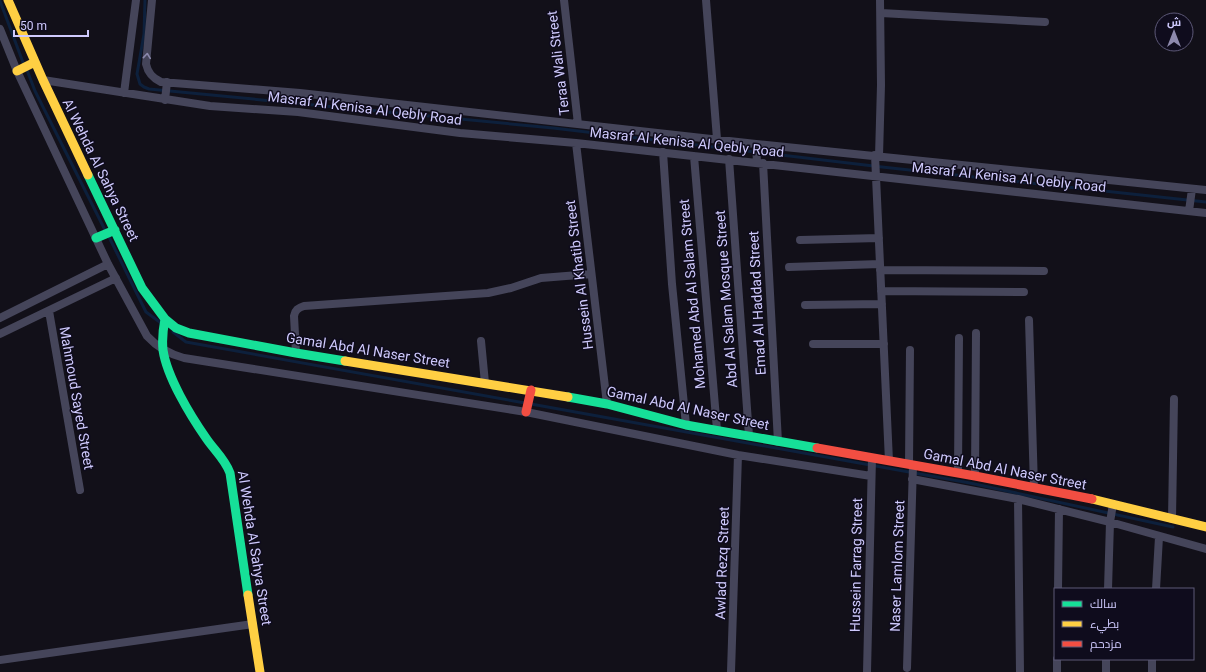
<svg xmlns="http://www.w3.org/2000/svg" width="1206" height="672" font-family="Roboto,Cairo,sans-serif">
	<rect width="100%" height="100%" fill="#121019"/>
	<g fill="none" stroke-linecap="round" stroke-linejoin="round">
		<path stroke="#0d203c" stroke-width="3" d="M145,0l-1,34 -7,40 3,10 4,3 5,2 404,39 329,39 324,35
			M0,1l24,64
			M27,70l8,21 70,139
			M108,235l38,77 15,11
			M173,332l13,10 339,61
			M531,404l439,79 203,44"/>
		<path stroke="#45455a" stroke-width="8" d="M152,0l-6,64c2,9 6,14 15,18l139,11 456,51 450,46
			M564,0l14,124
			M706,0l11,139
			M881,13l164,9
			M0,29l17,42 91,193 39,72c11,12 22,18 37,22l342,54 212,43 133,21
			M43,80l167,26 88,6 162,21 116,10 630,70
			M124,93l12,-93
			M165,100l2,-18
			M576,143l31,261
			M756,144l1,18
			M663,152l9,132 14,141
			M875,155l14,306
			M694,156l23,274
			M879,156l2,-71 -1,-85
			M729,159l20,277
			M763,163l15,279
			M1189,211l3,-22
			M800,240l79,-2
			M789,267l91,-3
			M880,270l164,1
			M881,291l143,1
			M805,305l77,-1
			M49,311l31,179
			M0,318l108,-54
			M1029,320l5,167
			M0,334l116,-56
			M481,341l4,42
			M813,344h71
			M296,353l-2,-37c1,-6 4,-8 10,-10l184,-13 23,-5 30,-10 50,-4
			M909,464l1,-114
			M958,473l1,-135
			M975,476l1,-143
			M912,479l106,20 92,23 96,27
			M1018,499l2,173
			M1172,519l2,-120
			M1058,589l1,-80
			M1108,589l2,-67 3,-18
			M1156,589l3,-52
			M0,660l253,-36
			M907,668l6,-203
			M731,672l7,-217
			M867,672l5,-214
			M1057,672v-13
			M1106,672v-13
			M1152,672v-13"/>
		<path stroke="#16e098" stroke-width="9" d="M88,175l54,113 23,31 11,9 13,5 107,20 49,8
			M96,238l19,-8
			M165,319c-2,10 -3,21 -2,31 4,27 27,65 43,88 8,12 19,21 24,35l18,122
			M568,397l39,7 79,21 131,23"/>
		<path stroke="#ffcf43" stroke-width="9" d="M8,0l35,80 45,95
			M17,71l18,-9
			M345,361l223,36
			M1092,499l114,28
			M248,595l12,77"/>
		<path stroke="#f24e42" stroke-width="9" d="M526,412l5,-22
			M817,448l158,28 117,23"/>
	</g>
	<defs><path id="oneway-chevron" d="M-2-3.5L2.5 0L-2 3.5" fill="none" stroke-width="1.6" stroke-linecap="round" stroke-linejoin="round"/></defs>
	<use stroke="#8a88ac" href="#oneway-chevron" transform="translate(147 56) rotate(-84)"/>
	<g text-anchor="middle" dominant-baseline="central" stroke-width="3" stroke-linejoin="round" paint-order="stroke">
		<g font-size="14" fill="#cfcafd" stroke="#0f0c1d">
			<text transform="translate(558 63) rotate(-97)">Teraa Wali Street</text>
			<text transform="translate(365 108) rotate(7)">Masraf Al Kenisa Al Qebly Road</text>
			<text transform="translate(687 142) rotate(6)">Masraf Al Kenisa Al Qebly Road</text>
			<text transform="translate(101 170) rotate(64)">Al Wehda Al Sahya Street</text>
			<text transform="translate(1009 177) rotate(6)">Masraf Al Kenisa Al Qebly Road</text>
			<text transform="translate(579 275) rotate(-97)">Hussein Al Khatib Street</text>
			<text transform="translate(692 294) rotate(-95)">Mohamed Abd Al Salam Street</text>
			<text transform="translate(726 299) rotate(-94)">Abd Al Salam Mosque Street</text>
			<text transform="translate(757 303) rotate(-93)">Emad Al Haddad Street</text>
			<text transform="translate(368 350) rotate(9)">Gamal Abd Al Naser Street</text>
			<text transform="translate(77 398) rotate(80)">Mahmoud Sayed Street</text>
			<text transform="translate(688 408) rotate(12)">Gamal Abd Al Naser Street</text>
			<text transform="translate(1005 469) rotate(11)">Gamal Abd Al Naser Street</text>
			<text transform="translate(255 548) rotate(81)">Al Wehda Al Sahya Street</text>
			<text transform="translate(722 563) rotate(-88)">Awlad Rezq Street</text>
			<text transform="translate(856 565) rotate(-89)">Hussein Farrag Street</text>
			<text transform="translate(897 566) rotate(-88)">Naser Lamlom Street</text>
		</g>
	</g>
	<rect x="1054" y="588" width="140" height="72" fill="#0f0c1d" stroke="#5c5877"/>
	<rect x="1062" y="601" width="20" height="6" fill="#16e098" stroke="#5c5877"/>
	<text x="1090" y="608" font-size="12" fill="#cfcafd">سالك</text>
	<rect x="1062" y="621" width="20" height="6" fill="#ffcf43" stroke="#5c5877"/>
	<text x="1090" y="628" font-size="12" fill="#cfcafd">بطيء</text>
	<rect x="1062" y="641" width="20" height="6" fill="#f24e42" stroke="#5c5877"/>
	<text x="1090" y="648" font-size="12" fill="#cfcafd">مزدحم</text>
	<g transform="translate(1174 32)"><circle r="19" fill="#0f0c1d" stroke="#5c5877"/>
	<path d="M0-3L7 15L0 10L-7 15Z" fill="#8d89ad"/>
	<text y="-6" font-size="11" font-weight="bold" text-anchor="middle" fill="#cfcafd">ش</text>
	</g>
	<path d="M14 30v6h74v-6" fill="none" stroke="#cfcafd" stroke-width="2"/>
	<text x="20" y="30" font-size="12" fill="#cfcafd" stroke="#0f0c1d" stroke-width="3" paint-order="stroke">50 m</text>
</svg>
